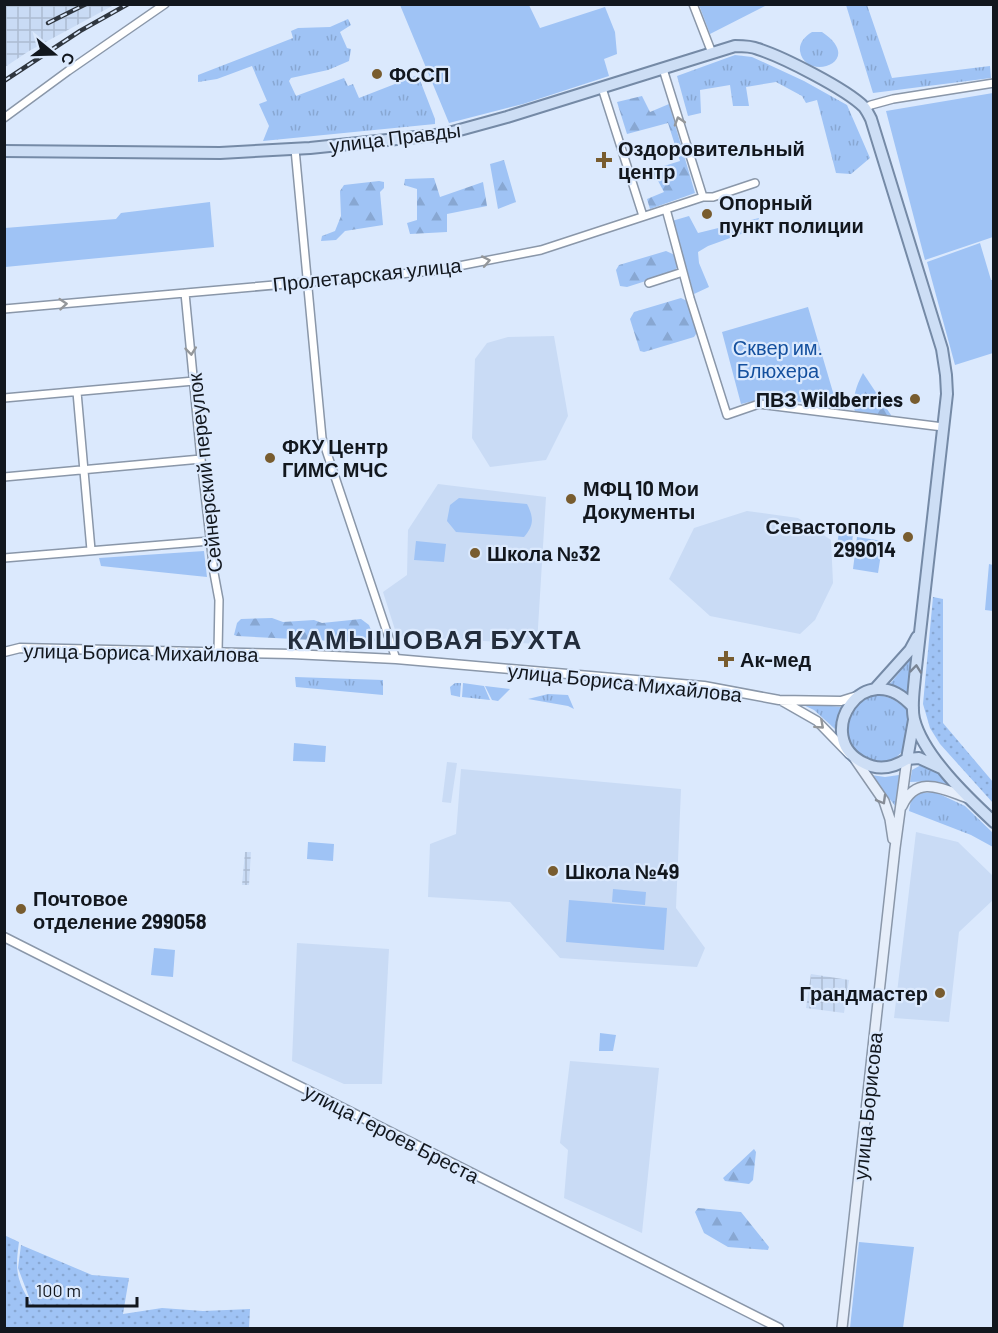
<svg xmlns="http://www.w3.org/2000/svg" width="998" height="1333" font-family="Barlow,sans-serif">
	<defs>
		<pattern id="industrial-grid" width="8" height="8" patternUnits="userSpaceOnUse" patternTransform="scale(1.5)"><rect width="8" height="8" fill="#c9dbf5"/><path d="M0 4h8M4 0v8" fill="none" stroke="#acbbd2"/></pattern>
		<pattern id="grass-tufts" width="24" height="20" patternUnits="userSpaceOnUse" patternTransform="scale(1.5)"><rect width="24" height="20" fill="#9fc3f5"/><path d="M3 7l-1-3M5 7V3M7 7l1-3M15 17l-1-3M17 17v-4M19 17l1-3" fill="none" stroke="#88a7d2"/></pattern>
		<pattern id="forest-firs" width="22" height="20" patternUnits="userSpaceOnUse" patternTransform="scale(1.5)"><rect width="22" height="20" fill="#9fc3f5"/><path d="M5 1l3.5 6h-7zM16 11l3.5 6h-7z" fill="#88a7d2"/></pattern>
		<pattern id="garden-dots" width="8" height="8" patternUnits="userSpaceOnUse" patternTransform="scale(1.5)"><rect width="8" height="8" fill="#9fc3f5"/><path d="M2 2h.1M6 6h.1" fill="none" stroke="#88a7d2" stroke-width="1.8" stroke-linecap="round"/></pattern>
	</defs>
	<rect width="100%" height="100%" fill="#dbe9fd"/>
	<path fill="#c9dbf5" d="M554,336l14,80 -22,44 -56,7 -18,-29 3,-79 12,-16 21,-6z
		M438,484l108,13 -9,147 -140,-8 -14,-44 24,-17 1,-45z
		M747,511l51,7 33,22 2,43 -18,37 -15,14 -90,-18 -41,-37 25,-51z
		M447,762l10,1 -6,40 -9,-1z
		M461,769l220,20 -5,119 29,40 -8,19 -137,-9 -50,-56 -82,-5 2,-53 26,-10z
		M916,832l42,10 35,34v24l-34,32 -10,90 -55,-4z
		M297,943l92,6 -7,135h-38l-52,-23z
		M570,1061l89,7 -17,165 -78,-35 4,-48 -8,-7z"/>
	<path fill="url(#industrial-grid)" d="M4,5l1,-1 109,1 -85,46 -24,16z
		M245,852h6l-2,33h-7z
		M811,974l38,6 -5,33 -38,-5z"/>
	<path fill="url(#grass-tufts)" d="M846,5h21l25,73 98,-12 1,12 -118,15z
		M348,19l3,6 -11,7 7,16 4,1 -2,12 -21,9 -37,8 -2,3 7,15 48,-18 4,8 5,-2 6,14 59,-23 17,44v5l-172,17 6,-15 -10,-22 8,-3 -15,-35 -35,13 -19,3v-7l95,-37 -2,-7 7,-3 32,-1z
		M812,32h10c45,30 -17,51 -22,19 -1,-8 5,-15 12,-19z
		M735,55l17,2 52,24 43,24 23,53 -19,16 -15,-1 -19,-73 -11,3 -4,-7 -26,-14 -30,5 3,19h-16l-3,-21 -30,5 1,23 -13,3 -11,-40z
		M912,657l-4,36 -9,-5 -10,-3z
		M295,677l88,3v15l-87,-8z
		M455,683h6l-1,14 -9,-2 -1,-8z
		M463,683l21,3 6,14 -28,-3z
		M485,686l25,3 -12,12 -6,-1z
		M548,694l20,1 6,14 -6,-3 -40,-7z
		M875,695c16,1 25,7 36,19l-6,35 -15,14c-6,0 -13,1 -19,-1 -7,-2 -14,-8 -18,-15 -14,-22 -1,-45 22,-52z
		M799,703l43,4 -7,22 -21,-19z
		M921,765l15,6 16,16 -18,-6 -24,1 2,-12z
		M871,775l14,2 14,-2 -3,32z
		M935,792l30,14 28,27v14l-22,-12 -62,-24 2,-11 9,-7z"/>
	<path fill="url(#forest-firs)" d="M642,96l8,16 19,-8 26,89 -45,16 -3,-10 17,-7 -7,-13 -12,2v-9l35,-11 -12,-38 -41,11 -10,-32z
		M504,160l12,42 -18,7 -8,-45z
		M434,178l6,19 43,-15 4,24 -40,8v18l-37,2 -3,-11 10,-3v-31l-13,-4 1,-6z
		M379,181l5,1v6l-4,4 3,33 -38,6 -9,9 -15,1 1,-5 13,-5 6,-15 -1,-25 4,-6z
		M666,251l9,4 3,11 -4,6 -47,15 -7,-1 -4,-16 3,-5z
		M681,298l6,3 11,30 -4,6 -50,15 -4,-1 -10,-32 4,-7z
		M863,373l28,42 -1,2 -34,-3c-6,-12 1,-30 7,-41z
		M272,618l11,4 31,-2 8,3 39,-4 8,6 6,15 -2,3 -136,-7 -3,-1 3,-12 4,-4z
		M754,1149l2,3 -3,28 -4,4 -24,-3 -2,-3z
		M698,1208l43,4 28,35 -1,3 -40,-3 -24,-14 -9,-21z"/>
	<path fill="#9fc3f5" d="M400,5h129l11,23 65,-21 10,25 2,22 -13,5 5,17 -86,28 -74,19z
		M699,5v-1l68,1 -57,29z
		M993,93v144l-68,23 -39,-149z
		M210,202l4,45 -209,20v-39l111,-9 5,-6z
		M689,216l9,17 61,-15 -4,11 -47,17 -10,6 1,11 10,24 -15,7 -22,-73z
		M980,243l11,37h2v73l-38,12 -28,-103z
		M808,307l29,99 -72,-8 -24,6 -19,-72z
		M459,498l68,6c7,14 7,21 -3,33l-68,-5 -9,-11 3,-16z
		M839,531l14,1 -2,25 -15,-2z
		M857,537l26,4 -5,32 -25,-4z
		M416,541l30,3 -2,18 -30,-2z
		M204,551l3,26 -106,-11 -2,-8z
		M989,564l4,1v46l-8,-1z
		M294,743l32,3 -1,16 -32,-1z
		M308,842l26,2 -1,17 -26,-2z
		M613,889l33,3 -1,13 -33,-3z
		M569,900l98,8 -3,42 -98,-8z
		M154,948l21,2 -2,27 -22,-2z
		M600,1033l16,2 -3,16h-14z
		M859,1242l55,5 -11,81h-53z"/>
	<path fill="url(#garden-dots)" d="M933,597l10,2v124l50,59v21l-53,-59 -10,-16 -7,-24z
		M4,1235l15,7c-4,28 -3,38 13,63l-14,-37 3,-23 71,30 37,3 -6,36 39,-6 41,3 47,-2 -1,19h-244z"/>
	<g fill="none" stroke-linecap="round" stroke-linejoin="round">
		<g stroke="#8a97a9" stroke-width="10">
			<path id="minor" d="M693,4l19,49
				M663,69l40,128
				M602,88l41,128
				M865,108l6,-3 22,-6 101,-16
				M4,118l64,-47 97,-67
				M295,149l27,289 74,221
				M666,209l24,89 37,117 32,-11 184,23
				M649,283l34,-11
				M185,293l16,166 13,114 5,27 -1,52
				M4,309l429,-38 108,-21 162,-53h10l42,-14
				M77,392l14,158
				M4,398l190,-17
				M4,477l197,-18
				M4,558l206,-17"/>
		</g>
		<g stroke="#8a97a9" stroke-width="11">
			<path id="tertiary" d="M4,652l16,-4 272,6 104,5 308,27 75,14 62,1 16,-5
				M782,701l35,20 32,33
				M4,937l775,391"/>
		</g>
		<g stroke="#8a97a9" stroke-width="12">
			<path id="secondary" d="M855,759l29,42 6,18 3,20
				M902,806c15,-32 40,-17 66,-8
				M842,1328l53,-480 12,-89"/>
		</g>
		<g stroke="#758aa6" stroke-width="14">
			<path id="primary" d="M4,151l216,2 90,-5 135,-14 62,-17 228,-71c8,0 16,0 23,3 25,8 88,40 106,58 3,4 5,8 7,12l71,230 4,26 1,19 -32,283c-1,13 -4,29 -1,42 9,36 53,78 80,103
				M875,689l35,-39 7,-13
				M913,707c-49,-55 -102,31 -49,56 15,8 29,5 43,-4l7,-39
				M907,759l12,-1 22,10"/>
		</g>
		<use href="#minor" stroke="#fff" stroke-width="7"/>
		<use href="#tertiary" stroke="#fff" stroke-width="8"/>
		<use href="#secondary" stroke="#e6eefa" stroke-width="9"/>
		<use href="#primary" stroke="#cddef5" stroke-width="10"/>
		<g stroke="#2f363f" stroke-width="4.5">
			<path id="rail" d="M48,23l38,-19
				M4,81l76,-50 48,-27"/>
		</g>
		<use href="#rail" stroke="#dbe9fd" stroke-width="2" stroke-dasharray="7" stroke-linecap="butt"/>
	</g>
	<defs><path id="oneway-chevron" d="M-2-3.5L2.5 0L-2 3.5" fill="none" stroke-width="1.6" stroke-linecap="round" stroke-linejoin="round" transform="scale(1.5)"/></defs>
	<g stroke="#94979a">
		<use href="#oneway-chevron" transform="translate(679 121) rotate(-107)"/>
		<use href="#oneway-chevron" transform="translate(486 261) rotate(-11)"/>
		<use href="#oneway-chevron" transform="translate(63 304) rotate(-5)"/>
		<use href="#oneway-chevron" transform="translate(191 351) rotate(84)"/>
		<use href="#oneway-chevron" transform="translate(820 725) rotate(42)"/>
	</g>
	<use stroke="#798494" href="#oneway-chevron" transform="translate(916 669) rotate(-84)"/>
	<use stroke="#878d97" href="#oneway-chevron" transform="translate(882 800) rotate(60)"/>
	<g fill="#785c2f" stroke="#dbe9fd" stroke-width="2">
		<circle cx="377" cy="74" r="6"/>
		<path d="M601 151h6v6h6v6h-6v6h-6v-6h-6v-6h6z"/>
		<circle cx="707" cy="214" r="6"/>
		<circle cx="915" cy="399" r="6"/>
		<circle cx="270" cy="458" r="6"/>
		<circle cx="571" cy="499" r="6"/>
		<circle cx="908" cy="537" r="6"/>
		<circle cx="475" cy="553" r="6"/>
		<path d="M723 650h6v6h6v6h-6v6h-6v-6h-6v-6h6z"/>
		<circle cx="553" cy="871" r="6"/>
		<circle cx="21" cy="909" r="6"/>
		<circle cx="940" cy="993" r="6"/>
	</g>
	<g text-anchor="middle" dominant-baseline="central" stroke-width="4.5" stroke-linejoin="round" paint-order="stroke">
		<g font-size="20" font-weight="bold" fill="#12171e" stroke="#dbe9fd" text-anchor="start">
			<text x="389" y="74">ФССП</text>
			<text x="618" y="148">Оздоровительный<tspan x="618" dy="23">центр</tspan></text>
			<text x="719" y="202">Опорный<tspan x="719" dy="23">пункт полиции</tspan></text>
			<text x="903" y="399" text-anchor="end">ПВЗ Wildberries</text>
			<text x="282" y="446">ФКУ Центр<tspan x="282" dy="23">ГИМС МЧС</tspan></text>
			<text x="583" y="488">МФЦ 10 Мои<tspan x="583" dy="23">Документы</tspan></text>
			<text x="896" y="526" text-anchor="end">Севастополь<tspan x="896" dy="23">299014</tspan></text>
			<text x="487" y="553">Школа №32</text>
			<text x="740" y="659">Ак-мед</text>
			<text x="565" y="871">Школа №49</text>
			<text x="33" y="898">Почтовое<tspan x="33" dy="23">отделение 299058</tspan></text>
			<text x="928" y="993" text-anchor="end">Грандмастер</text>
		</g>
		<g font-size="20" fill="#12171e" stroke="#dbe9fd">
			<text transform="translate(395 137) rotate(-7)">улица Правды</text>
			<text transform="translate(367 274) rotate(-6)">Пролетарская улица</text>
			<text transform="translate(204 473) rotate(-96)">Сейнерский переулок</text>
			<text transform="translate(141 652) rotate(1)">улица Бориса Михайлова</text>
			<text transform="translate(625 682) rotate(6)">улица Бориса Михайлова</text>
			<text transform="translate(867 1106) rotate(-84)">улица Борисова</text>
			<text transform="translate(392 1133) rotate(27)">улица Героев Бреста</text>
		</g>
		<g font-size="20" fill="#14509e" stroke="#dbe9fd">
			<text x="778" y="347">Сквер им.<tspan x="778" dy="23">Блюхера</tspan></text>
		</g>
		<g font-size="26" font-weight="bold" letter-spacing="1.5" fill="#232d3c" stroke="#dbe9fd">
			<text x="435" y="638">КАМЫШОВАЯ БУХТА</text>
		</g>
	</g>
	<rect width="998" height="1333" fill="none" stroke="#12171e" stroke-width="12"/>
	<g transform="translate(54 54) rotate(109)" stroke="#dbe9fd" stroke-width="4.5" paint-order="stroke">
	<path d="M0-4.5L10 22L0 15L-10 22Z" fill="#12171e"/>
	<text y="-9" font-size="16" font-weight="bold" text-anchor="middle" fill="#12171e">С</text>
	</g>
	<path d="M27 1297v9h110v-9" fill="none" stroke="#12171e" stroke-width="3"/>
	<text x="36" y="1297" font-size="18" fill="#12171e" stroke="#dbe9fd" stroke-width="4.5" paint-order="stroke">100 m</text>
</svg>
